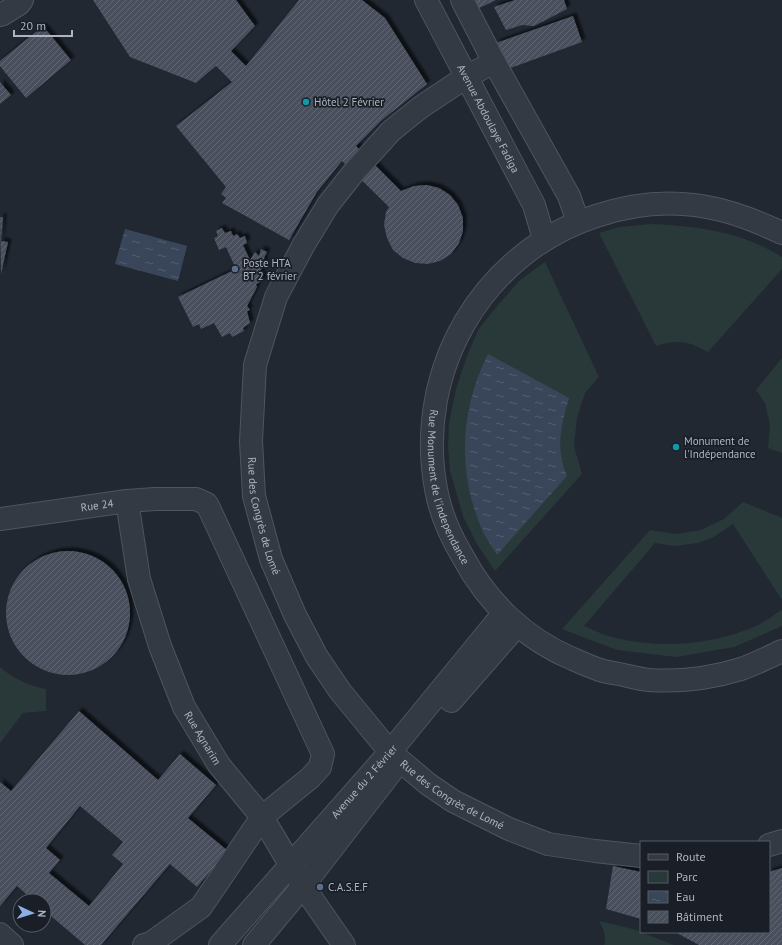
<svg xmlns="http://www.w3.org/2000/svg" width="782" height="945" font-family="'PT Sans',sans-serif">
	<defs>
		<pattern id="water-ripples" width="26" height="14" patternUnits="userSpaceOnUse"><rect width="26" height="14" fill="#394659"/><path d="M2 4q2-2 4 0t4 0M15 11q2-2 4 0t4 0" fill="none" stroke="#535e6f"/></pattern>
		<pattern id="building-hatch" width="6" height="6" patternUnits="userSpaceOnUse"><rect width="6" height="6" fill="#48505b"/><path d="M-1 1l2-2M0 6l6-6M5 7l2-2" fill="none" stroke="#606771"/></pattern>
		<filter id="shadow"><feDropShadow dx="3.5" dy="-3.5" stdDeviation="1" flood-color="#0009"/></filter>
	</defs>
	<rect width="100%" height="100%" fill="#212832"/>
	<path fill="#293838" d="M651,224c46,2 92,8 131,33v12l-74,83c-19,-11 -30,-13 -52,-6l-57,-113 21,-6z
		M545,262l54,115 -14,16 -8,25 -3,28 8,28 -87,97 -18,-27 -14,-28 -13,-45 -2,-25 1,-23 7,-34 10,-30 12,-29 20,-25 22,-25z
		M782,358v95l-14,-5 2,-23 -5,-22 -9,-13z
		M743,502l39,16v82l-49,-76 -19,13 -16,6 -24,3 -19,-3 -71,83c10,4 21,10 32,12 46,11 96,7 140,-12 9,-4 17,-11 26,-16v16l-48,21 -58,10 -59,-7 -55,-21 88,-99 26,4 25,-4 23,-11z
		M0,667c14,12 27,18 46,22v22l-23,2 -23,30z
		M599,921l34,8 41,16h-70c3,-8 -1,-17 -5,-24z"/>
	<path fill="url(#water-ripples)" d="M125,229l62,17 -9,35 -63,-17z
		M488,354l81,44c-8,28 -14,50 -2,78l-70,79c-4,-7 -9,-14 -13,-21 -27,-59 -25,-122 4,-180z"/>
	<path fill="url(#building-hatch)" fill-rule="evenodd" filter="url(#shadow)" d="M93,0h143l19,26 -24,25 15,15 53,-66h63l23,18 42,66 -45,36 -26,26 45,45 13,-5 13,-1 12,3 11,7 8,10 5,13v13l-4,12 -8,11 -11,7 -12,3 -13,-1 -12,-5 -10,-8 -6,-12 -3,-13 2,-13 3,-5 -47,-46 -25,31 -28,48 -67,-37 4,-5 -5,-4 5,-7 -50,-61 56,-44 -16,-16 -20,17 -66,-26z
		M473,0h23l-19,9z
		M515,0h49l3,9 -33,17 -12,-1 -16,5 -12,-23z
		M573,16l9,26 -77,28 -9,-27z
		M43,26l28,34 -45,38 -26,-32v-5z
		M0,82l11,13 -11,9z
		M0,217h3l-2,24 7,1 -7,32z
		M222,228l3,5 6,-2 2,5 4,-2 3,4 5,-2 2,7 -4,2 7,15 5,-8 4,4 2,-7 6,3 -3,6 1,7 -5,6 4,9 -8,4 1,3 -10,19 3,4 -3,1 3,12 -7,5 1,3 -12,6 -2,-4 -8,4 -8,-14 -13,6 -2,-5 -6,3 -15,-30 58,-28 -10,-22 -7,3 -5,-12 4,-2 -2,-5z
		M6 613a62 62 0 1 1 124 0a62 62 0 1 1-124 0Z
		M79,711l79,69 22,-26 36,31 -28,33 40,33 -31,36 -27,-23 -69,81h-16l-41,-35v-9h-10l-17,-15 -17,20v-124l11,9zM80,806l43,36 -11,13 11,9 -34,42 -40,-33 11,-13 -14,-12z
		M613,866l28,6v47l-35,-10z
		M782,868v77h-83l-24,-13h94v-60z"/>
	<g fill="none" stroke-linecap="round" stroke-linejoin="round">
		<g stroke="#4f555e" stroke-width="24">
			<g id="minor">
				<path id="s1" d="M426,0l108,205 10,34"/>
				<path d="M462,0l32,62 75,134 9,26"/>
				<path d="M0,15l3,-1 16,-10 3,-4"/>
				<path id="s2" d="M494,62l-28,15 -45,30 -30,24 -37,41 -26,33 -25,41 -27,51 -21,68 -4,76 3,55 17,63 24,56 22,42 23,34 50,61 38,32 25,17 56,28 39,15 47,7 46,5"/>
				<path id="s3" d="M782,233c-32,-15 -64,-27 -99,-29 -29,-2 -60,3 -87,12 -114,37 -182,155 -160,273 4,23 15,48 27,68 24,45 62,82 110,102 9,4 18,8 27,11 6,2 13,3 19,4 10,2 20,5 30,6 30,2 63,-2 92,-11 14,-5 28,-12 41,-18"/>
				<path id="s4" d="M127,501l12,78 21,67 24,61 35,58 43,52 41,69 41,59"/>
				<path id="s5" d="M0,519l127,-18 28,-2h41l11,5 116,250 -3,13 -10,11 -48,39 -61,90 -50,36 -7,2"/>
				<path d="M451,701l63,-72 4,-3"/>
				<path d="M769,845l13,-4"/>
				<path d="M0,934l12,11"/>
				<path id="s6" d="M220,945l170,-193 99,-121 10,-12 6,-4"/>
				<path d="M254,945l49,-59 92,-119"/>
			</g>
		</g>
		<use href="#minor" stroke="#343a43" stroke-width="22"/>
	</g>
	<g fill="#0f9aa8" stroke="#1a1f27" stroke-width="1.5">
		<circle cx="306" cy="102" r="4"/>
		<circle cx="676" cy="447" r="4"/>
	</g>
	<g fill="#5c6f8a" stroke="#1a1f27" stroke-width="1.5">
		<circle cx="235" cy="269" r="4"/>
		<circle cx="320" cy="887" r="4"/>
	</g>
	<g text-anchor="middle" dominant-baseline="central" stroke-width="3.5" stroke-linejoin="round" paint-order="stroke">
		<g font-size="11" fill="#aeb5c0" stroke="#1a1f27" text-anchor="start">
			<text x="314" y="102">Hôtel 2 Février</text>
			<text x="243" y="263">Poste HTA<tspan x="243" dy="13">BT 2 février</tspan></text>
			<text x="684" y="441">Monument de<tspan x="684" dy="13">l'Indépendance</tspan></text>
			<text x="328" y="887">C.A.S.E.F</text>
		</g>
		<g font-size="11" fill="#aeb5c0" stroke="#1a1f27">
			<text stroke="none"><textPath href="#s1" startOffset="134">Avenue Abdoulaye Fadiga</textPath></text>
			<text stroke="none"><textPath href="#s3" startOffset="538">Rue Monument de l'independance</textPath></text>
			<text stroke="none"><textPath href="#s5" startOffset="98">Rue 24</textPath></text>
			<text stroke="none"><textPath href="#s2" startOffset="551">Rue des Congrès de Lomé</textPath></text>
			<text stroke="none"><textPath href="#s4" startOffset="251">Rue Agnarim</textPath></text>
			<text stroke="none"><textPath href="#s6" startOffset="218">Avenue du 2 Février</textPath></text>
			<text stroke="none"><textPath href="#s2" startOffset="899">Rue des Congrès de Lomé</textPath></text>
		</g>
	</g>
	<rect x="640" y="841" width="130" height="92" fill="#1a1f27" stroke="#555b64"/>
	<rect x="648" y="854" width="20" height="6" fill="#343a43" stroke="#555b64"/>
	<text x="676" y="861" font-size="12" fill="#aeb5c0">Route</text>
	<rect x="648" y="871" width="20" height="12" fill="#293838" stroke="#555b64"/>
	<text x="676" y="881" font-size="12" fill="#aeb5c0">Parc</text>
	<rect x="648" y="891" width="20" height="12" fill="url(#water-ripples)" stroke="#555b64"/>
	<text x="676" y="901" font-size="12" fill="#aeb5c0">Eau</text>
	<rect x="648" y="911" width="20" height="12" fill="url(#building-hatch)" stroke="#555b64"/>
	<text x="676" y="921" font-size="12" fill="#aeb5c0">Bâtiment</text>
	<g transform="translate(32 913) rotate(94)"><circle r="19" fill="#1a1f27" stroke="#555b64"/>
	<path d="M0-3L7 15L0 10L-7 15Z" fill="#8bb0e8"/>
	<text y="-6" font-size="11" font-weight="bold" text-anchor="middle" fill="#aeb5c0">N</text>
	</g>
	<path d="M14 30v6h58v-6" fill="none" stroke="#aeb5c0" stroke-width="2"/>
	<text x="20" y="30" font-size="12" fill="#aeb5c0" stroke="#1a1f27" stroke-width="3" paint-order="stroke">20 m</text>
</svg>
